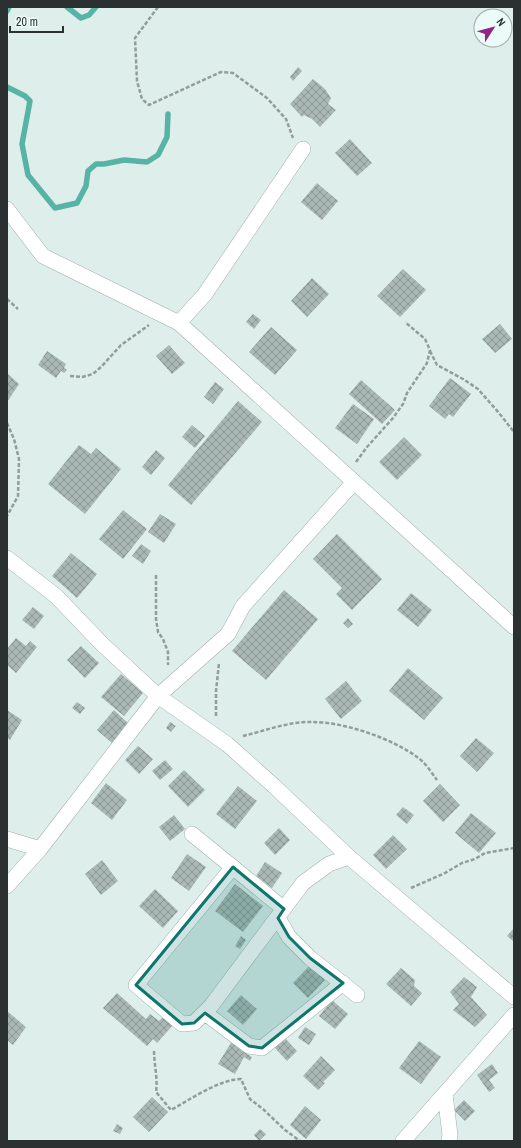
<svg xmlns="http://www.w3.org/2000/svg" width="521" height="1148" font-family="'Archivo Narrow',sans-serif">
	<defs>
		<pattern id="building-cross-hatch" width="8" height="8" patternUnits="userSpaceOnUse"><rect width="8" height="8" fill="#a9b8b5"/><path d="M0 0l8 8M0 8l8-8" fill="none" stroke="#8a9694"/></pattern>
	</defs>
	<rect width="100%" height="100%" fill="#deeeeb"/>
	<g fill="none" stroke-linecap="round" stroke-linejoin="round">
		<path stroke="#57b3a5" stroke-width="5.5" d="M67,7l14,11 8,-3 7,-8
			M7,11l2,-4
			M7,87l18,9 5,5 -8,43 6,31 27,33 22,-5 9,-17 2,-15 8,-7h8l20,-4 23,2 11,-7 9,-18 1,-23"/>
	</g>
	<path fill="url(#building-cross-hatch)" d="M298,67l4,4 -9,10 -3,-4z
		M313,79l12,10 6,9 -3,6 8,6 -16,17 -8,-8 -8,-4 -2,2 -12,-13z
		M350,139l22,24 -15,13 -22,-23z
		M317,183l21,18 -16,19 -21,-18z
		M403,269l23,21 -26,27 -23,-21z
		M312,278l17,16 -22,23 -16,-16z
		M253,314l8,6 -7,9 -8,-7z
		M500,324l12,15 -17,14 -13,-14z
		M271,327l26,23 -22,25 -26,-23z
		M169,345l16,18 -13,11 -16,-18z
		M47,351l19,13 -2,4 3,2 -3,3 -3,-2 -5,7 -18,-13z
		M7,373l12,11 -12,18z
		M450,378l21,16 -18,23 -4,-3 -4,5 -16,-13z
		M361,380l34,30 -13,14 -33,-30z
		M215,382l9,7 -11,15 -9,-7z
		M238,401l24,21 -71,83 -23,-20z
		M353,404l21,15 -17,25 -22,-16z
		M192,425l13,11 -10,12 -13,-11z
		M404,437l18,18 -25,25 -18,-18z
		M79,445l12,9 5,-6 25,21 -36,45 -37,-30z
		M156,450l9,8 -14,17 -9,-8z
		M123,510l24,19 -24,30 -24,-20z
		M160,514l16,10 -12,19 -16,-11z
		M337,534l45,45 -30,31 -16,-16 6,-6 -29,-29z
		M141,544l10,7 -8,13 -11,-8z
		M71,553l26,21 -20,24 -25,-22z
		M284,590l34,29 -52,61 -34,-29z
		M411,593l21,17 -14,17 -21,-17z
		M33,607l11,9 -10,13 -12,-9z
		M348,618l5,6 -5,4 -5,-5z
		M16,638l10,8 4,-5 7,6 -21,26 -9,-8v-16z
		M81,646l18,17 -14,15 -18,-18z
		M408,668l35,30 -19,22 -35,-29z
		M121,674l22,19 -19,23 -23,-19z
		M346,681l16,20 -21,18 -16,-20z
		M77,702l8,6 -5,6 -8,-6z
		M7,710l15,10 -12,20 -3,-2z
		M114,710l15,14 -17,19 -15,-13z
		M170,722l6,4 -5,6 -5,-4z
		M476,738l18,15 -17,19 -17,-16z
		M138,746l15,13 -14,15 -14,-14z
		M165,760l8,9 -13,11 -8,-9z
		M184,770l21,20 -17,17 -20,-21z
		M106,783l21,17 -15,20 -21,-17z
		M440,784l20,21 -17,17 -20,-21z
		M238,786l19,15 -22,28 -19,-15z
		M403,807l11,8 -7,9 -11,-9z
		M471,813l25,20 -17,20 -24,-20z
		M174,815l11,14 -15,12 -11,-14z
		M279,828l11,12 -15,15 -11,-12z
		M393,835l14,14 -21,20 -13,-14z
		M187,854l19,13 -17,24 -18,-13z
		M102,860l16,21 -17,14 -16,-21z
		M265,862l17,11 -10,15 -16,-12z
		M235,884l28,22 -20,26 -28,-21z
		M155,889l23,22 -15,17 -24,-22z
		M514,928v14l-7,-6z
		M241,936l5,4 -6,9 -5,-3z
		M310,965l15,15 -17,18 -15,-15z
		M401,968l14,12 -1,6 8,7 -11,13 -25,-22z
		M464,977l13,10 -6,10 16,18 -12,12 -22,-17 6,-6 -9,-12z
		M117,993l29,26 4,-5 9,7 5,-5 10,8 -17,19 -4,-4 -6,7 -44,-38z
		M241,995l16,14 -14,16 -16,-14z
		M332,1000l16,14 -13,15 -16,-13z
		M7,1011l19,16 -13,18 -6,-5z
		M305,1027l11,7 -7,11 -11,-7z
		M284,1037l13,14 -10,10 -13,-14z
		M232,1041l16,10 -1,3 5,3 -2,4 -6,-4 -9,17 -17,-10z
		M419,1041l22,16 -20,27 -22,-16z
		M321,1056l14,14 -12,12 2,1 -7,7 -15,-14z
		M492,1064l6,9 -9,7 6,8 -6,4 -12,-17z
		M152,1097l16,15 -19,20 -16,-15z
		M464,1100l11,11 -10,10 -11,-11z
		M305,1106l16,14 -15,19 -16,-14z
		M117,1124l6,4 -3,6 -7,-3z
		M260,1129l6,5 -7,7 -5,-6z"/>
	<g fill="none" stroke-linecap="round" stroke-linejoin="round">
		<g stroke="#a0afac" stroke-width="16">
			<path id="minor" d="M7,209l36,47 136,67 335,304
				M179,323l26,-29 98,-145
				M7,558l49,38 46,48 56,52 69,48 47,42 75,71 165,140
				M192,834l92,75
				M7,839l33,10
				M233,867l-97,118 46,39 12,-1 17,-17 92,-123 26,-19 20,-7
				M7,886l33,-37 118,-153 70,-62 15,-28 111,-124
				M278,918l11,19 21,21 47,37
				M205,1013l44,33 13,2 81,-65
				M445,1094l5,41 -1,6
				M403,1141l111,-126"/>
		</g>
		<path stroke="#919d9b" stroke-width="2.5" stroke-dasharray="4 2" stroke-linecap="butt" d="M158,7l-23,31 2,43 5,18 7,6 72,-33 12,1 34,25 19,21 7,19
			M7,299l11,10
			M430,351l7,14 26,14 15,10 21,24 15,19
			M70,376l12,1 11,-3 9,-8 19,-21 28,-20
			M7,423l7,16 5,20 -1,37 -11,20
			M356,462l11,-15 26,-29 10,-14 4,-11 20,-30 3,-13 -5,-11 -20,-17
			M156,575v44l2,13 5,7 5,13v13
			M216,716v-25l3,-28
			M243,736c21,-5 47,-15 69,-14 32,0 79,16 105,35 8,5 14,15 20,23
			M411,888l34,-15 17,-10 13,-4 10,-6 29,-5
			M154,1051c0,13 4,27 2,41l15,18c18,-10 49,-31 70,-31l9,20 14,11 21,20 15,11"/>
		<use href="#minor" stroke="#fff" stroke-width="15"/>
	</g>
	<path fill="#0f766e" fill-opacity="0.2" stroke="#0f766e" stroke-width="3" stroke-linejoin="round" d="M233,867l51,42 -6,9 11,19 21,21 33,25 -81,65 -13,-2 -44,-33 -11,10 -12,1 -46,-39z"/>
	<rect width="521" height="1148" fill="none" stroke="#2b3130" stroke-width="16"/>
	<g transform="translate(493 28) rotate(54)"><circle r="19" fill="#ebfbf8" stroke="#9eaaa8"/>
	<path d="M0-3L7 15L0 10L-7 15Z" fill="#932587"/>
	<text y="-6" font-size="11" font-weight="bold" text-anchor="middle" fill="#2b3130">N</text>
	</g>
	<path d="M10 26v6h53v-6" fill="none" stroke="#2b3130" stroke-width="2"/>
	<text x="16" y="26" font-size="12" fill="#2b3130" stroke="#ebfbf8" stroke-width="3" paint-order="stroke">20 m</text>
</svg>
